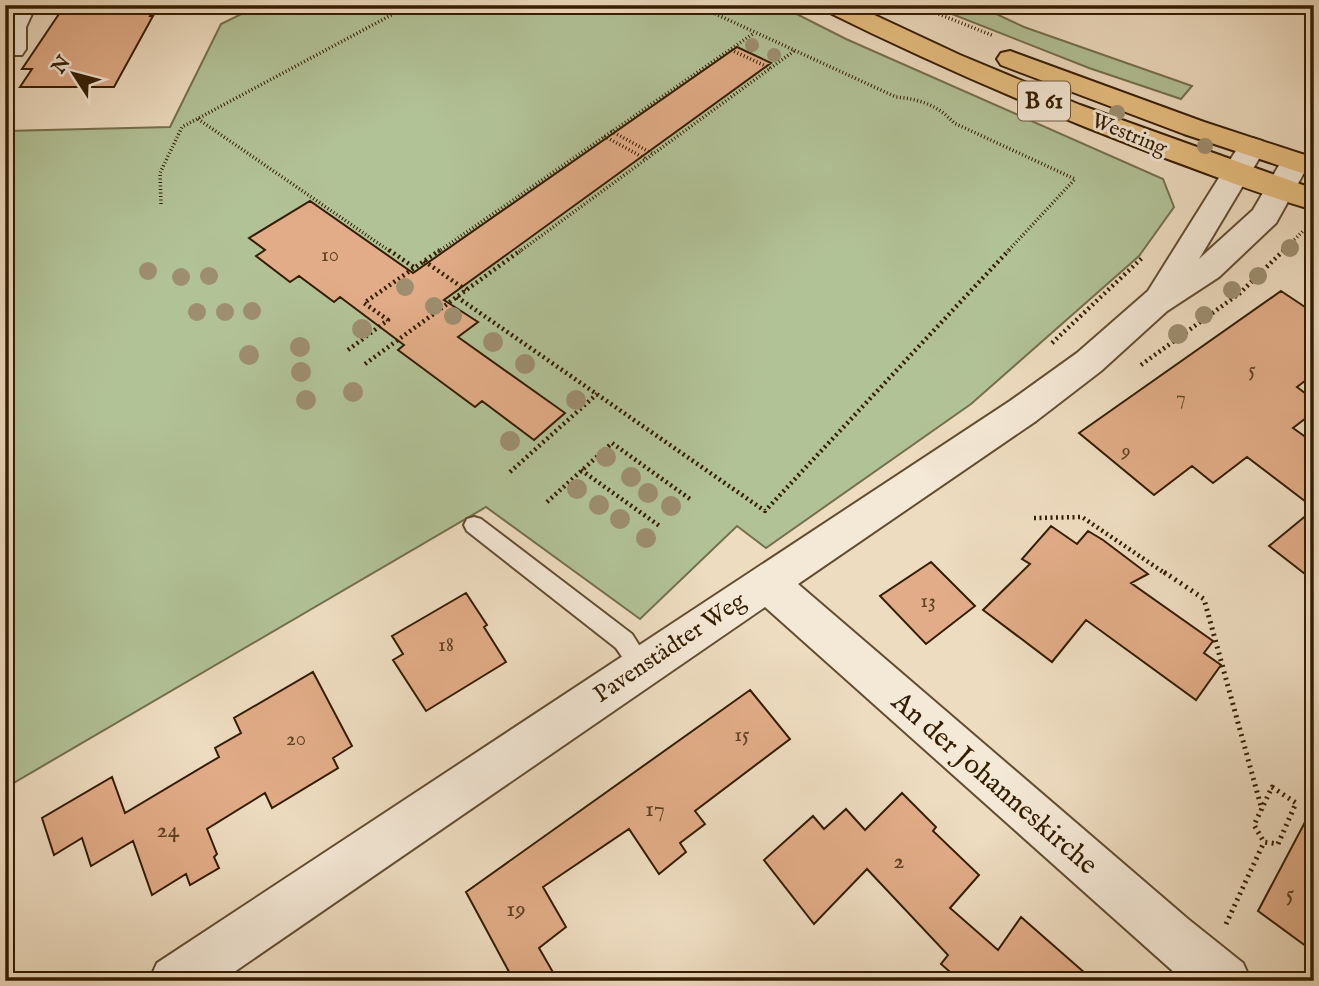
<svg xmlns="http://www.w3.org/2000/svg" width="1319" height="986" font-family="'IM FELL English',serif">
	<rect width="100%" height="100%" fill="#eedcc0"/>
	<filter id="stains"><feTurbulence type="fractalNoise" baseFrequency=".00286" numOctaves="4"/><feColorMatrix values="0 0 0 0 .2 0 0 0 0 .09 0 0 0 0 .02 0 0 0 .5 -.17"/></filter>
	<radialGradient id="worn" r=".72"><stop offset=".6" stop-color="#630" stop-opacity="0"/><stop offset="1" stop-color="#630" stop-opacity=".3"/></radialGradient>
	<path fill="#b2c297" stroke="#74704c" stroke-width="2" d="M260,5h519l67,34 317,140 11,28 -35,49 -168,148 -205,144 -29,-22 -97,93 -154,-112 -481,281v-657l165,-4 51,-103z
		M929,5h48l47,22 168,59 -11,13 -92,-31z"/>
	<path fill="#e1ac87" stroke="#351d00" stroke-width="2" d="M65,5h60l-3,4h32l-4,7h3l-39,71h-94l12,-18h-10z
		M737,47l34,16 -327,237 34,22 -20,15 107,76 -31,27 -52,-39 -7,6 -77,-57 6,-5 -64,-48 -6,5 -35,-26 -9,6 -34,-26 9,-6 -16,-12 61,-37 103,72z
		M1281,291l33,22v61l-17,13 17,13v12l-21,16 21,15v65l-67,-51 -34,26 -21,-17 -38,29 -75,-62z
		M1314,509v72l-45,-35z
		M1051,526l26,18 11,-13 15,9 45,34 -17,9 82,58 -9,12 17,12 -25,35 -110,-80 -34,42 -69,-52 47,-46 -8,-5z
		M931,562l44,44 -49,38 -46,-48z
		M466,593l21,32 -3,2 22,35 -80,49 -33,-51 10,-6 -11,-18z
		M313,672l39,74 -19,12 5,10 -66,40 -7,-15 -58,36 10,25 -3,3 5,11 -29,17 -4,-11 -34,21 -19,-54 -42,25 -9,-28 -28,17 -12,-37 70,-41 13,36 94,-56 -4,-9 26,-15 -7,-15z
		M750,690l40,49 -95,72 10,13 -25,19 6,9 -27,22 -30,-45 -86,58 23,40 -27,21 19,33h-44l-48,-89z
		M902,793l34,34 -3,4 46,44 -29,33 48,42 23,-33 73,64h-134l-19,-17 7,-9 -81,-86 -53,55 -50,-64 49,-44 11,13 22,-20 19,21z
		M1314,805v147l-56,-41z"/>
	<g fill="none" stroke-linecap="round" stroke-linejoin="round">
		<g stroke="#634d30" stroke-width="4">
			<path id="service" d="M474,517l7,2 151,115 21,33 -3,7 -8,3 -8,-3 -18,-26 -149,-117 -3,-6 3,-6z"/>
		</g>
		<g stroke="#634d30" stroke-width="4">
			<path id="minor" d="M11,5h25l-10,22v22l-4,6h-17v-38z
				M1252,138l10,3 4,6 -67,112 54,-49 32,-55 10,-2 10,2 5,7 -34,61 -57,54 -52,34 -66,60 -65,50 -238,163 390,335 55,44 8,18h-67l-419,-374 -544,374h-72l8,-18 853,-562 67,-48 71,-62 94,-150z"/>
		</g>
		<g stroke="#351d00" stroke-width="4">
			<path id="primary" d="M821,5h32l107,50 120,50 234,84v21c-53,-15 -105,-36 -157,-55 -113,-43 -224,-91 -333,-145z
				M1010,51l194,71 110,36v19l-130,-43 -183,-69 -4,-6 4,-6z"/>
		</g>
		<path stroke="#351d00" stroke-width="3.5" stroke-dasharray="1 2.5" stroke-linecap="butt" d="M696,5l200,92c23,2 42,8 58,26l121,56 -68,73
			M916,5l78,31
			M731,50l39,18
			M198,119l193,133
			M611,131l42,23
			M604,136l42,23
			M161,204l-1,-31 22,-46 228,-122
			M438,252l316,-219
			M519,252l275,-201
			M1282,252l22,-22"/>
		<path stroke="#351d00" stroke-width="4.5" stroke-dasharray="2 3.5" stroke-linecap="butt" d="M389,250l26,18
			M424,261l42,29
			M457,297l308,214 244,-261
			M1052,343l90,-85
			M348,350l40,-30 -24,-17 76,-53
			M365,364l156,-114
			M1141,365l99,-72 44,-43
			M581,470l80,57
			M510,472l87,-78
			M547,502l65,-59 78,56
			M1034,518l48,-1 84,57"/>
		<path stroke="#351d00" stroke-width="5" stroke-dasharray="2 4.5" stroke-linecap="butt" d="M1164,572l40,27 58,211
			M1272,787l24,16 -18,41 -14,-2 -10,-17z
			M1226,924l38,-82"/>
		<use href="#service" fill="#f4e8d6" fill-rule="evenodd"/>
		<use href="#minor" fill="#f4e8d6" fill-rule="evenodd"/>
		<use href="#primary" fill="#e7be80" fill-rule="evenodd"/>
	</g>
	<g fill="#9d8e6f">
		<circle cx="752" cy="45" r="7"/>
		<circle cx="774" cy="55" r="7"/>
		<circle cx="1064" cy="92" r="8"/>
		<circle cx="1117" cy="113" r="8"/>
		<circle cx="1205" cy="146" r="8"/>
		<circle cx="1290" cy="248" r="9"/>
		<circle cx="148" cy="271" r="9"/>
		<circle cx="209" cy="276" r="9"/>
		<circle cx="1258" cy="276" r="9"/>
		<circle cx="181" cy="277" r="9"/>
		<circle cx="405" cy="287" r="9"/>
		<circle cx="1232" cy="290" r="9"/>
		<circle cx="434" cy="306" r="9"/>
		<circle cx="252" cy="311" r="9"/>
		<circle cx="197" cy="312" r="9"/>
		<circle cx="225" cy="312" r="9"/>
		<circle cx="1204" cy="315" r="9"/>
		<circle cx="453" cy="316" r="9"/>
		<circle cx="362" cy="329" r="10"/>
		<circle cx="1178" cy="334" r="10"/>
		<circle cx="493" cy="342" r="10"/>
		<circle cx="300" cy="347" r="10"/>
		<circle cx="249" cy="355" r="10"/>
		<circle cx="525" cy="364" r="10"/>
		<circle cx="301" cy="372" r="10"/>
		<circle cx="353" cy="392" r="10"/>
		<circle cx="306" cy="400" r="10"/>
		<circle cx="576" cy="400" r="10"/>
		<circle cx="510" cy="441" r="10"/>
		<circle cx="606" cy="457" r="10"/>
		<circle cx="631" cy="477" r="10"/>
		<circle cx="577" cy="489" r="10"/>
		<circle cx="648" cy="493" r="10"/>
		<circle cx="599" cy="505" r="10"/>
		<circle cx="671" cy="506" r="10"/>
		<circle cx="620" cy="519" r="10"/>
		<circle cx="646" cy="538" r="10"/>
	</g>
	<g text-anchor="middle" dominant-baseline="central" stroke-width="6" stroke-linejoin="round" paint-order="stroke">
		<g font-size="21" fill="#351d00" stroke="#f4e8d6">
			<text transform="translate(1129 135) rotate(22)">Westring</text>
		</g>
		<g font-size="21" fill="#604122">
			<text x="330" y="255">10</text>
			<text x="1252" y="370">5</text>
			<text x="1181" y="398">7</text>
			<text x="1126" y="451">9</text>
			<text x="928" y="601">13</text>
			<text x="446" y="645">18</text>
			<text x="742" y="735">15</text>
			<text x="296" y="739">20</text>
		</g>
		<rect fill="#f4e8d6" stroke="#6e5a40" stroke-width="2" x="1018" y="81.5" width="52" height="39" rx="5"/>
		<g font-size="23" font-weight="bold" fill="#351d00">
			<text x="1044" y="101">B 61</text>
		</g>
		<g font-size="24" fill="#351d00" stroke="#f4e8d6">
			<text transform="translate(670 648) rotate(-34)">Pavenstädter Weg</text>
		</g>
		<g font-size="24" fill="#604122">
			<text x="655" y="809">17</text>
			<text x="168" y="830">24</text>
			<text x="899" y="861">2</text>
			<text x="1290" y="894">5</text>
			<text x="516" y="909">19</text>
		</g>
		<g font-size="28" fill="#351d00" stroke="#f4e8d6">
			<text transform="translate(994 784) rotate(41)">An der Johanneskirche</text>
		</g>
	</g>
	<rect width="1319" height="986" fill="none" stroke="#eedcc0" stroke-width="28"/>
	<rect x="7" y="7" width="1305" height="972" fill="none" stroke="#351d00" stroke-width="3.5"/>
	<rect x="14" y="14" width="1291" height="958" fill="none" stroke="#351d00" stroke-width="2"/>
	<g transform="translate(74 74) rotate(306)" stroke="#f4e8d6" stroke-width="5" paint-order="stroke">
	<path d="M0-5L12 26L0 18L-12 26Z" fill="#351d00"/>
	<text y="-10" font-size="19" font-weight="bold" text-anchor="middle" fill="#351d00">N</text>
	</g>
	<rect width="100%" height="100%" filter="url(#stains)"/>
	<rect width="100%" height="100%" fill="url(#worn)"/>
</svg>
